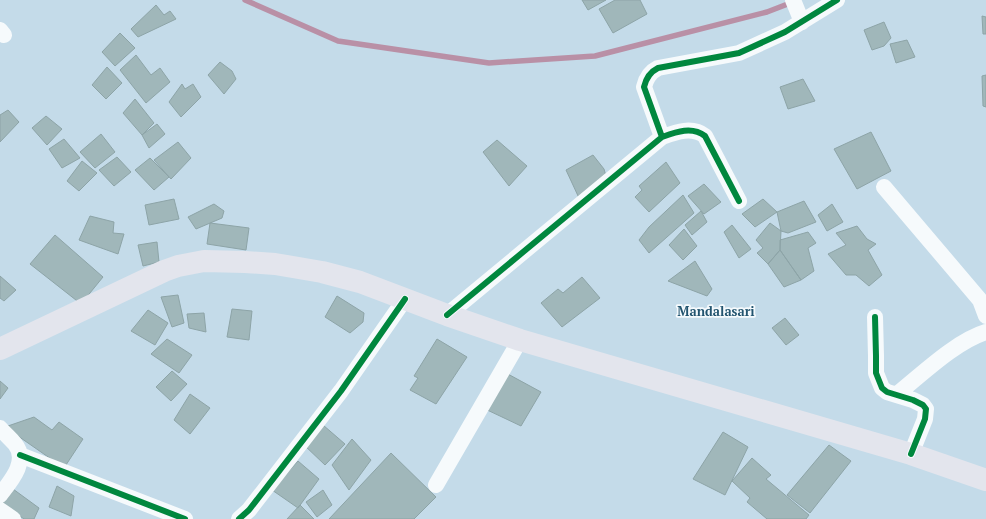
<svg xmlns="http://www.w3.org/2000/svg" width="986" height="519" font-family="'PT Serif',serif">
	<rect width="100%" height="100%" fill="#c4dbe9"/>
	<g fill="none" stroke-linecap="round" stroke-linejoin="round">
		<path stroke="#b990a6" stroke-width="5.5" d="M245,0l93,41 151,22 106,-7 172,-44 26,-10"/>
	</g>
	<path fill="#a0b7ba" stroke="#8da4a7" d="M582,0h24l-18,10z
		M615,0h25l7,14 -34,19 -14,-24z
		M156,5l8,10 6,-4 6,8 -38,18 -7,-8z
		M982,16l4,1v17h-3z
		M884,22l7,16 -7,8 -12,4 -8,-20z
		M120,33l15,15 -20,18 -13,-14z
		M907,40l8,17 -19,6 -6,-19z
		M136,55l15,20 9,-7 10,14 -24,21 -26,-33z
		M220,62l12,9 4,8 -12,15 -16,-19z
		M107,67l15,16 -16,16 -14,-14z
		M986,75v32l-3,-1 -1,-30z
		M803,79l12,22 -27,8 -8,-22z
		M182,84l3,5 8,-5 8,13 -20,20 -12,-15z
		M135,99l19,24 -12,12 -19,-22z
		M8,110l11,12 -19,20v-27z
		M46,116l16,13 -15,16 -15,-17z
		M157,124l8,10 -16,14 -7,-13z
		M871,132l20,39 -34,18 -23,-40z
		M101,134l14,18 -20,16 -15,-16z
		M64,139l16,19 -18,10 -13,-19z
		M497,140l30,26 -18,20 -26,-34z
		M178,142l13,16 -20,21 -17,-19z
		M593,155l11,14 4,14 -29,15 -13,-28z
		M117,157l14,15 -17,14 -15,-16z
		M150,158l19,19 -15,13 -19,-20z
		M82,161l15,12 -18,18 -12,-10z
		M666,162l14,21 -31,29 -14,-15 7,-7 -3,-4z
		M704,184l17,18 -17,12 -16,-18z
		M683,195l11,18 -45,40 -10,-13 10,-13z
		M174,199l5,20 -30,6 -4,-20z
		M763,199l14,13 -22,15 -13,-13z
		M804,201l12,21 -28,11 -7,-2 -4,-19z
		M214,204l10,7 -2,7 -26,11 -8,-12z
		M832,204l11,18 -16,9 -9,-16z
		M701,211l6,11 -15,13 -7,-10z
		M90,216l24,6 -1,11 11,1 -6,20 -39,-14z
		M210,223l39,5 -3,22 -39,-6z
		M770,223l11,8 -1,19 -12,14 -11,-11 6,-5 -7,-8z
		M732,225l19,24 -12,9 -15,-26z
		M857,226l10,13 9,5 -8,6 14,25 -13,11 -13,-11h-10l-18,-21 18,-9 -10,-12z
		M684,229l13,17 -14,14 -14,-15z
		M808,232l8,11 -8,5 6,23 -13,9 -21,-30v-10z
		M55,235l48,42 -22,27 -51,-40z
		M157,242l2,20 -16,4 -5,-21z
		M780,250l21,30 -17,7 -16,-23z
		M695,261l17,28 -5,7 -39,-15z
		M0,276l16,14 -12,11 -4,-3z
		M582,277l18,21 -38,29 -21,-24 17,-14 5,4z
		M178,295l6,28 -12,4 -11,-30z
		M337,296l27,17 -1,9 -13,11 -25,-16z
		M232,309l20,2 -3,29 -22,-3z
		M148,310l20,13 -13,22 -24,-14z
		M204,313l2,19 -17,-4 -2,-14z
		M785,318l14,17 -13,10 -14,-17z
		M167,339l25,16 -13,18 -28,-19z
		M437,339l30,18 -31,47 -26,-14 8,-12 -4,-2z
		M172,371l15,13 -16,17 -15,-14z
		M506,373l35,19 -20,34 -38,-18z
		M0,381l8,7 -8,11z
		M190,394l20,14 -20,26 -16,-14z
		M34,417l18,13 7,-8 24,17 -19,29 -59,-41z
		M323,425l22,19 -20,21 -22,-21z
		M723,432l25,15 -23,48 -32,-16z
		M352,439l19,21 -22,30 -17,-25z
		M829,445l22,16 -41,52 -23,-18z
		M391,453l45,44 -22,22h-85z
		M752,458l19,17 -5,4 43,36 -3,4h-39l-20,-17 3,-4 -18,-17z
		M298,461l21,18 -21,29 -26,-18z
		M57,486l17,10 -3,20 -22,-9z
		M13,489l26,19 -5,11h-10l-24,-17z
		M323,490l9,15 -15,12 -11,-15z
		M300,505l14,14h-27z"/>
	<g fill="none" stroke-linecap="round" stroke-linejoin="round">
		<path stroke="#f6fafc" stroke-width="16" d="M793,0l9,22
			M0,30l4,5
			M884,187l96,113 6,16
			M739,201l-34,-65c-13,-10 -29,-4 -43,1l-18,-50c2,-9 6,-15 14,-19l81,-15 46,-21 52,-32
			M447,315l215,-178
			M875,317l1,39v17l6,15 5,4 26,8 10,5 3,4 -1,10 -14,35
			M896,395c25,-20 60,-54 90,-63
			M0,428c5,6 10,10 15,16 14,17 -5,38 -15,51
			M20,455l165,64
			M436,485l84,-145
			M0,510l13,9
			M239,519l10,-9 92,-119 64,-92"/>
		<path stroke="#e3e5ed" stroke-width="22" d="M0,349l164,-78 14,-5 26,-5 41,1 30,2 47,8 38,10 87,33 73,25 391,114 75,26"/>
		<g stroke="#f5fafd" stroke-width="8">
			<path id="cycleway" d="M739,201l-34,-65c-13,-10 -29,-4 -43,1l-18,-50c2,-9 6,-15 14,-19l81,-15 46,-21 52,-32
				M447,315l215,-178
				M875,317l1,39v17l6,15 5,4 26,8 10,5 3,4 -1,10 -14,35
				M20,455l165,64
				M239,519l10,-9 92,-119 64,-92"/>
		</g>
		<use href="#cycleway" stroke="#00873e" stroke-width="6"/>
	</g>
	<g text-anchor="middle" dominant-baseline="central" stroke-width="3.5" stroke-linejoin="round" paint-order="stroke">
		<g font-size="13" font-weight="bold" fill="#22546f" stroke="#f5fafd">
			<text x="716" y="311">Mandalasari</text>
		</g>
	</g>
</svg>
